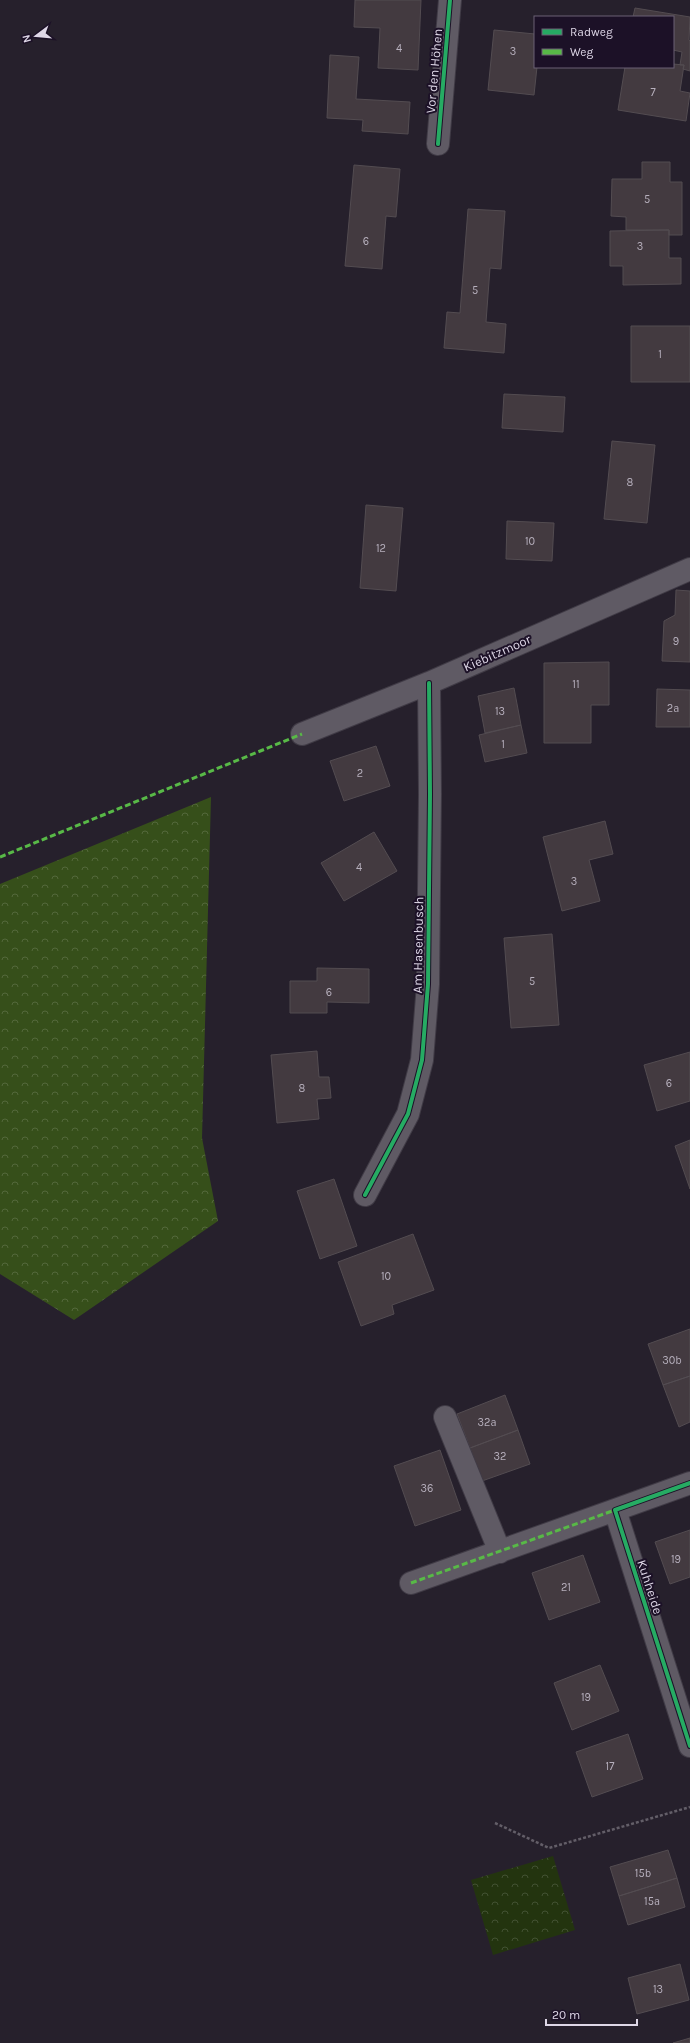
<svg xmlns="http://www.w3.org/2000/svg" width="690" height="2043" font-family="Karla,sans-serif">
	<defs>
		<pattern id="forest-crowns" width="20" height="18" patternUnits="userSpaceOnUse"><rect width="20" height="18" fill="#364f1a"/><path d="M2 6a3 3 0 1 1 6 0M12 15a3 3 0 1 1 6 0" fill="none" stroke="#53683b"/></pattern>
		<pattern id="park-crowns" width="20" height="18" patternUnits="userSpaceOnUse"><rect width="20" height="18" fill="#23340f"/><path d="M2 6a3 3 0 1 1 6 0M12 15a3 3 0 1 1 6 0" fill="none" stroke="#425132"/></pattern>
	</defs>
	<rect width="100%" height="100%" fill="#26202c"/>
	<path fill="url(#forest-crowns)" d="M211,797l-9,341 16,83 -144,99 -74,-46v-390z"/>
	<path fill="url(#park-crowns)" d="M553,1856l22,74 -82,25 -22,-75z"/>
	<path fill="#433a40" stroke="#534c51" d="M355,0h66l-3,70 -40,-2 2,-40 -26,-1z
		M635,8l55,9 -1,23 1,1v30l-7,-2 1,-4h-4l2,-13 -9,-2v-33h-40z
		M494,30l41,4v33h2l-3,28 -46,-5z
		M330,55l29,2 -3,42 54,3 -2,32 -46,-3 1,-11 -36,-2z
		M673,64l11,1 -4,26 10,2 -4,28 -68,-11 7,-43h48z
		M642,162h28v20h12v53h-13v-5h-43v-13l-15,-1 1,-37h30z
		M354,165l46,4 -4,48 -10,-1 -4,53 -37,-3z
		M468,209l37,2 -4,58 -11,-1 -4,54 20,2 -2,29 -60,-5 3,-36 13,1z
		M669,230v28h12v26l-58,1v-19h-13v-35z
		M631,326h59v56h-59z
		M504,394l61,3 -2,35 -61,-4z
		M612,441l43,4 -8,78 -43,-4z
		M366,505l37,3 -7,83 -36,-3z
		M507,521l47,2 -2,38 -46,-2z
		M676,590l14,1v71l-28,-1 2,-40 11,-6z
		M609,662v43h-18v38h-47v-80z
		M514,688l7,37 -36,8 -7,-37z
		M657,689l33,1v37h-34z
		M521,725l6,28 -42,9 -6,-27z
		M376,746l14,40 -46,15 -14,-40z
		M605,821l8,33 -24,6 11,41 -38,10 -19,-74z
		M374,832l23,39 -53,30 -23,-38z
		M552,934l7,91 -48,3 -7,-90z
		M317,968l52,1v34l-42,-1v11h-37v-32h27z
		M317,1051l2,26h10l2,21 -14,1 2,20 -42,4 -6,-68z
		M690,1052v49l-33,10 -13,-46z
		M690,1140v49l-15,-43z
		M334,1179l23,67 -37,13 -23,-68z
		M413,1234l21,56 -42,15 2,9 -33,12 -23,-64z
		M690,1329v47l-27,9 -15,-41z
		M690,1376v46l-11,5 -16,-42z
		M505,1395l13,35 -48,18 -13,-34z
		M518,1430l12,34 -48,17 -12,-33z
		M440,1450l21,60 -46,16 -21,-60z
		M690,1530v47l-20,7 -15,-42z
		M583,1555l17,47 -51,18 -17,-47z
		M600,1665l19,46 -47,19 -18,-47z
		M628,1734l15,45 -51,18 -16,-45z
		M668,1850l9,28 -58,18 -9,-29z
		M677,1878l8,29 -57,18 -9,-29z
		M680,1964l9,36 -52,14 -9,-36z
		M690,2038v5h-17z"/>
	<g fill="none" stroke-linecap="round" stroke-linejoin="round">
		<g stroke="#403b46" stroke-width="24">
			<path id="minor" d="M438,144l12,-144
				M302,734l127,-51 261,-114
				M365,1195l43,-81 14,-54 6,-76 2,-190 -1,-111
				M445,1417l55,135
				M690,1483l-75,27 75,236
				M411,1583l204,-73"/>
		</g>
		<path stroke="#635e68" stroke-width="2.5" stroke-dasharray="3 2" stroke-linecap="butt" d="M495,1823l54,25 141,-41"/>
		<use href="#minor" stroke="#5f5a64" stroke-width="22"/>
		<path stroke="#58b947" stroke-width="3" stroke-dasharray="6 3" stroke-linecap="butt" d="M0,857l302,-123
			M411,1583l204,-73"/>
		<g stroke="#1c1127" stroke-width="6">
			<path id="cycleway" d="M438,144l12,-144
				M365,1195l43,-81 14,-54 6,-76 2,-190 -1,-111
				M690,1483l-75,27 75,236"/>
		</g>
		<use href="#cycleway" stroke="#26ab63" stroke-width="4"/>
	</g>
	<g text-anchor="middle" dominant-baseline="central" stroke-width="4" stroke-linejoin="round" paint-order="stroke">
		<g font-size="11" fill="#b7b0bd">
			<text x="399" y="48">4</text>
			<text x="513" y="51">3</text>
			<text x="653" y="92">7</text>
			<text x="647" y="199">5</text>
			<text x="366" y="241">6</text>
			<text x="640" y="246">3</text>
			<text x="475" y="290">5</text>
			<text x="660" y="354">1</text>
			<text x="630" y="482">8</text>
			<text x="530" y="541">10</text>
			<text x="381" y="548">12</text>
			<text x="676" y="641">9</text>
			<text x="576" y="684">11</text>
			<text x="673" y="708">2a</text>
			<text x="500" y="711">13</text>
			<text x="503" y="744">1</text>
			<text x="360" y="773">2</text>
			<text x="359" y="867">4</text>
			<text x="574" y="881">3</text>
			<text x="532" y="981">5</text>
			<text x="329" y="992">6</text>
			<text x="669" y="1083">6</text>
			<text x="302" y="1088">8</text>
			<text x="386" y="1276">10</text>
			<text x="672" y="1360">30b</text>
			<text x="487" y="1422">32a</text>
			<text x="500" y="1456">32</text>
			<text x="427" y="1488">36</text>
			<text x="676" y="1559">19</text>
			<text x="566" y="1587">21</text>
			<text x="586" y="1697">19</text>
			<text x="610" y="1766">17</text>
			<text x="643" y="1873">15b</text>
			<text x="652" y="1901">15a</text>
			<text x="658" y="1989">13</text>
		</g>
		<g font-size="13" fill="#ded7e7" stroke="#1c1127">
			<text transform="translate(434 71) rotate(-85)">Vor den Höhen</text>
			<text transform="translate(497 653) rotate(-24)">Kiebitzmoor</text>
			<text transform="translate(418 945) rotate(-89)">Am Hasenbusch</text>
			<text transform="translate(650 1587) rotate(72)">Kuhheide</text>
		</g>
	</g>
	<rect x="534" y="16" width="140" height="52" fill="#1c1127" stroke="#6a6074"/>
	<rect x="542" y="29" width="20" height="6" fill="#26ab63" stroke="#6a6074"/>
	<text x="570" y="36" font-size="12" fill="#ded7e7">Radweg</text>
	<rect x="542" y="49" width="20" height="6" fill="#58b947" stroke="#6a6074"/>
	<text x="570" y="56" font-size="12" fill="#ded7e7">Weg</text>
	<g transform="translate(36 36) rotate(254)" stroke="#1c1127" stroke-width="3" paint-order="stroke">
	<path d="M0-3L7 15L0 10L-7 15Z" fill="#ded7e7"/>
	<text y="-6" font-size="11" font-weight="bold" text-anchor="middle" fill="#ded7e7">N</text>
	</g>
	<path d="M546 2019v6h91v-6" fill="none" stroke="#ded7e7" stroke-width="2"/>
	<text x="552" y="2019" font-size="12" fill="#ded7e7" stroke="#1c1127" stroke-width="3" paint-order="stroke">20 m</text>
</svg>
